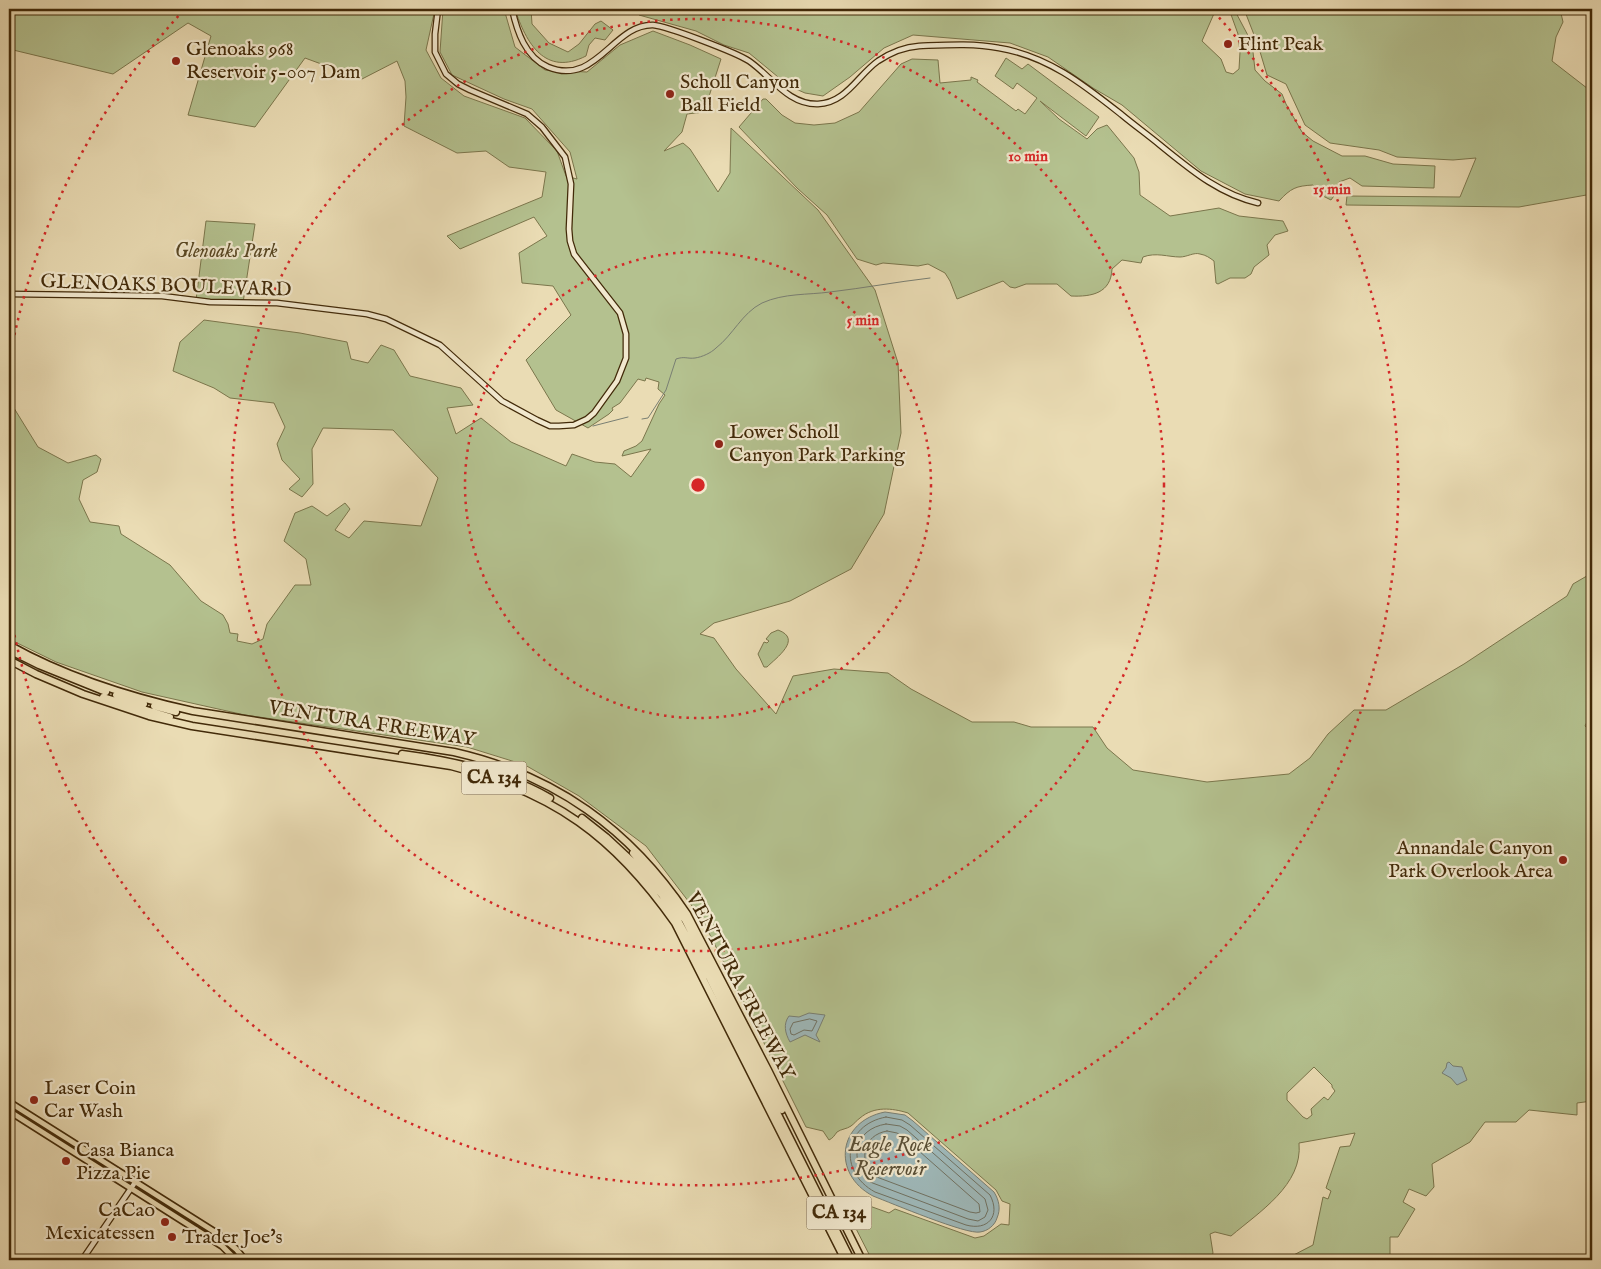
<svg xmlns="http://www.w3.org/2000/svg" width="1601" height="1269" font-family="'IM FELL English',serif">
	<rect width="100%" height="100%" fill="#eadcb4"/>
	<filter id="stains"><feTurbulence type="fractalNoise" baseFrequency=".004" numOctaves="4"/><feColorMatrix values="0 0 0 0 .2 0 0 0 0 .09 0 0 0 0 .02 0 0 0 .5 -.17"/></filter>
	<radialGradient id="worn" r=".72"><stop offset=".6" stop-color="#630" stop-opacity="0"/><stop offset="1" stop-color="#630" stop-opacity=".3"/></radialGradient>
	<path fill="#b4c18f" stroke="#7b764c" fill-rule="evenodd" d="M9,9h426l-9,41 15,28 23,18 61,22 32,33 9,25 11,3 -7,-27 -38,-43 -28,-10 -52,-24 -12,-23 3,-43h61l11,38 30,23 42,2 33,-27 33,-14 37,14 31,14 -17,53 -17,2 -5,18 -18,19 19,-8 7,6 28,43 12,-19 1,-45 87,82 57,80 23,73 3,70 -17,81 -33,55 -61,32 -76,22 -14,11 14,4 22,31 40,45 17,-38 41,-7 54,4 23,16 61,33h42l17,5h62l14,21 26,22 74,12 82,-8 21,-16 18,-24 26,-24h32l78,-46 103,-68 6,-12 19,-11v139l-7,14 7,7v368l-15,2v12l-48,-5 -13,12h-31l-15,20 -38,22 2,23 -8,9 -17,-7 -6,13 12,7 -17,28h-8v23h-106l29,-15 10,-48 5,2 3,-8 -5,-3 14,-41 10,-1 5,-13 -56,10c4,42 -40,69 -68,93l-16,-4 -5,2 3,19 -3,7h-338l-23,-45 7,-7 8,-4 25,9 6,-4 80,29 9,-2 17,-12 8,1 1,-21 -8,-3 -6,-11 -88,-77c-16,-5 -34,-7 -48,5 -3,2 -6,6 -9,8 -4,3 -10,3 -14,6 -3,4 -4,6 -8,8l-6,-9 -17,-4 -104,-208 -56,-73 -67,-50 -54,-31 -58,-18 -222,-32 -103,-23 -86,-30 -47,-23v-239l29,47 30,16 28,-8 5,4 -4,13 -14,8 -4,19 11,23 29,4 2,8 49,31 31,36 22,14 5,9 2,9 8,1 -1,7 15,3 11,-5 4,-15 28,-39h16l-5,-26 -22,-18 11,-28 17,-7 15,10 18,-13 5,6 -15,21 14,8 15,-17 57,5 17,-48 -45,-48 -70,-2 -11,21 1,35 -11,13 -13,-8 11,-10 -18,-19 -5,-16 8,-17 -11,-24 -44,-5 -16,-10 -41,-17 7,-29 24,-22 96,13 47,9 4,17 17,4 13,-18 13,5 16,26 51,12 12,17 -26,3 9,26 25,-16 30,24 55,24 6,-12 23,8 20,2 16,13 20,-28 -29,7 2,-5 12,-5 6,-5 17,-37 6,-9 -7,-6 1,-7 -13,-4 -1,3 -7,-2 -18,24 -8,5 1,2 -4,4 -21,14 -32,-18 -30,-50 45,-45 -18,-29 -31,-3 -3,-30 28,-17 -13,-19 -74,32 -13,-13 95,-39 4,-25 -37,-5 -23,-16 -29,2 -53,-27 2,-29 -1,-16 -8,-20 -35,18 -57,-21 -50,69 -67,-12 23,-79 -23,-13 -75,51 -104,-25zM1314,1067l18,18v2l3,4 -7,9 -4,-3 -13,12 1,6 -5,4 -4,-2 -16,-17v-7z
		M515,9h16l1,15 17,19 19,9 11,-8 16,-20 6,-3 12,9 -8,10 -10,-2 -6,7 -3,11c-41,21 -60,-13 -71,-47z
		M635,9h581l-14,32 19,18 5,13 7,2 6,-5 1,-17 -2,-18 -9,-25h5l18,34 3,27 10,11 17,13 4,10 16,28 11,9 29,15h23l28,8 42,2 -1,22 -72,-2 -12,-8 -11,4 -3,11 -5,7 -10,-5 -8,-10c-17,1 -22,3 -34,16l-34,-7 -44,-23 -79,-66 -29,-17 -45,-31 -38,-14 -97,-8 -29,13 -34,29 -27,19 -18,-3 -16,-7 -40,-33 -25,-8 -28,-14 -57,-16z
		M1244,9h316l3,13 -7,15 -4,24 40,31v102l-73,13 -173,-2 1,-9 113,1 16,-39 -23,2 -56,-3 -18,-7 -49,-7 -25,-18 -19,-41 -19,-9 -9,-30z
		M1006,58l16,11 6,-5 71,53 -13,19 -46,-35 19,18 28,20 10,-10 10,-4 27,33 5,14 1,23 30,21 49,-8 20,8 44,5 5,10 -13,4 -8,10 2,10 -15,12 -3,7 -6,4h-15l-12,6 -2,-1 -2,-22c-4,-3 -8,-6 -14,-7 -6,-2 -13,3 -20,3 -12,0 -24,-5 -37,0l-2,6 -19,-3 -10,9c-1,24 -20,28 -41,27l-14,-12h-31l-11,4 -5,-1 -7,-6 -46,18 -7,-18 -5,-8 -17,-9 -10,2 -35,-3 -7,2 -19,-6 -30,-44 -30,-27 -58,-61 24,-28h3l16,16 13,8 19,2 21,-2 24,-11 42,-48 11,-5 26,1 2,23 31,-3v-3l7,3 -1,2 39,29 2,-2 7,5 12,-16 -20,-15 -4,6 -18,-13z
		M206,221l49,3 -12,79 -47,-3z
		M778,630c25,9 -2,28 -11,37h-3l-6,-13 6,-12 3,1 2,-2 -3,-2 5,-6z"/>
	<path fill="#9eb8b9" stroke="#797f73" d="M809,1013l16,2 -9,20 4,7 -15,-7 -15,7c-5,-9 -7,-18 -1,-26l10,1z
		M1449,1062l4,4 9,1 5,13 -10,5 -6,-7 -9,-5 4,-5 1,-5z
		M885,1112l20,3 8,6 81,71c5,8 7,17 3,26 -2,7 -9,13 -17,14 -13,3 -89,-29 -107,-36 -42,-22 -35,-75 12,-84z"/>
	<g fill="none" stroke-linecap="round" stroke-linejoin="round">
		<path stroke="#707161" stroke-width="1" d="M810,1019l7,2 -5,10 -8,-1 -10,5 -3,-1 -1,-5 3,-6z
			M886,1117l16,3 8,5 80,70c11,21 -2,36 -24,30l-91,-33c-37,-20 -32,-67 11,-75z
			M886,1124l14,2 7,4 78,69 3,11 -3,7 -7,4 -10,-2 -98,-37c-22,-22 -16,-53 16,-58z
			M887,1131l10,2 5,3 77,68 1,8 -4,1 -6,-1 -96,-36c-16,-16 -11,-41 13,-45z"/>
		<path stroke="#797f73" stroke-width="1" d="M642,419l6,-1 18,-28 10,-31c9,-3 11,0 19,-1 7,-1 16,-5 21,-10 17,-13 26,-35 46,-45 22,-10 46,-8 68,-11 34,-4 66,-10 100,-14
			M593,426l35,-9"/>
		<g stroke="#422a09" stroke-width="7">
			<path id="secondary" d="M512,9c5,22 13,48 36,58 48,20 65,-43 105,-42 14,1 84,28 96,36 22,15 39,44 69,43 28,-1 40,-29 60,-43 12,-8 26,-14 41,-15 26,-1 54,-3 80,2 49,8 85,37 123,67 12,10 26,20 38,30 31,25 59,49 98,58
				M9,294l153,2 48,6 67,1 90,11 19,5 54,26 62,56 35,19 13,6h9l15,-1 13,-6 7,-6 23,-32 9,-23v-24l-6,-21 -46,-59 -4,-13 -1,-12 2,-45 -6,-27 -23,-30 -15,-13 -57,-24 -12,-6 -12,-10 -11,-22v-18l3,-25
				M82,1260l54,-79"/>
		</g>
		<g stroke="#422a09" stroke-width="8">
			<path id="primary" d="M9,1102l209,132 18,15 9,11
				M9,1111l213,135 14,14"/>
		</g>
		<g stroke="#422a09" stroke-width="9">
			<path id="highway" d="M9,645c57,32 121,52 184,66l261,41c101,23 176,77 233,162l81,156 94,190
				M9,650l30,15 67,27
				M9,660l27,14 47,20 66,22 43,10 259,40c103,27 163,70 224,157l170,337
				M116,695l28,9
				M103,697l67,20
				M154,706l22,6
				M402,754c52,7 102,18 148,44
				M582,818l24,19 28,26 28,32 13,20 34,62 142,283
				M633,853l28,33 24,34 97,190"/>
		</g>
		<use href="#secondary" stroke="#f1e8ce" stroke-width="4.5"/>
		<use href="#primary" stroke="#eadcb4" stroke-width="5"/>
		<use href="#highway" stroke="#eadcb4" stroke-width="6"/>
	</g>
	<g fill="none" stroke="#d62828" stroke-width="2.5" stroke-dasharray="2.5 5">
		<circle cx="698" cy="485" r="233"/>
		<circle cx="698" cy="485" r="466"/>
		<path d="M10 357A700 700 0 0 1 182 12M1214 12A700 700 0 1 1 10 613"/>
	</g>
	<g fill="#8f2418" stroke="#f1e8ce" stroke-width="2">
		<circle cx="1228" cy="44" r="5"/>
		<circle cx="176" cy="61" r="5"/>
		<circle cx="670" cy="94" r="5"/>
		<circle cx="719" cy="444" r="5"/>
		<circle cx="1563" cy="860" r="5"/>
		<circle cx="34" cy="1100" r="5"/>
		<circle cx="66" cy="1161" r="5"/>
		<circle cx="165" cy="1222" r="5"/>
		<circle cx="172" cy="1237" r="5"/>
	</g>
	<g text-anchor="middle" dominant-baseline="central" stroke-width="4.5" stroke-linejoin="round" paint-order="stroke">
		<g fill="#f1e8ce" stroke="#766344" stroke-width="1">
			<rect x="461.5" y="761.5" width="65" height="33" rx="4"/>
			<rect x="806.5" y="1196.5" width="65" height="33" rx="4"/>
		</g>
		<g font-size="19" font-weight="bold" fill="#422a09">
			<text x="494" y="778">CA 134</text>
			<text x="839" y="1213">CA 134</text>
		</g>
		<g font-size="20" fill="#422a09" stroke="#f1e8ce" text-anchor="start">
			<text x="1238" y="44">Flint Peak</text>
			<text x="186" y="49">Glenoaks 968<tspan x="186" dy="23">Reservoir 5-007 Dam</tspan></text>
			<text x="680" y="82">Scholl Canyon<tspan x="680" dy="23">Ball Field</tspan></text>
			<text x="729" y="432">Lower Scholl<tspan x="729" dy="23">Canyon Park Parking</tspan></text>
			<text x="1553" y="848" text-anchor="end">Annandale Canyon<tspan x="1553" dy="23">Park Overlook Area</tspan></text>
			<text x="44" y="1088">Laser Coin<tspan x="44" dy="23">Car Wash</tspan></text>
			<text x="76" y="1150">Casa Bianca<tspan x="76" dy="23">Pizza Pie</tspan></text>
			<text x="155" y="1210" text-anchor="end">CaCao<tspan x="155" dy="23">Mexicatessen</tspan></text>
			<text x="182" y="1237">Trader Joe's</text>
		</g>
		<g font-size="20" font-style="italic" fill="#594824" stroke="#f1e8ce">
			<text x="226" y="251">Glenoaks Park</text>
		</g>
		<g font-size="20" fill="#422a09" stroke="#f1e8ce">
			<text transform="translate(166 286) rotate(2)">GLENOAKS BOULEVARD</text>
			<text transform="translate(372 724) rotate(9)">VENTURA FREEWAY</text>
			<text transform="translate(740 986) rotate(62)">VENTURA FREEWAY</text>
		</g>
		<g font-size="21" font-style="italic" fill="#594e35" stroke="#f1e8ce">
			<text x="890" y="1145">Eagle Rock<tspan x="890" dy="24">Reservoir</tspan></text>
		</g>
	</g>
	<circle cx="698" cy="485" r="8" fill="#d62828" stroke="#f1e8ce" stroke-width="2.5"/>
	<g font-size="15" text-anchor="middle" font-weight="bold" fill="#d62828" stroke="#f1e8ce" stroke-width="4.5" stroke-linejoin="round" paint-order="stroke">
		<text x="1028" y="161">10 min</text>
		<text x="1332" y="194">15 min</text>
		<text x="863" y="325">5 min</text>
	</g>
	<rect width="1601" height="1269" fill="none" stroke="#eadcb4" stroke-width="30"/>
	<rect x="10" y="10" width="1581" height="1249" fill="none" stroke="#422a09" stroke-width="2.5"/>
	<rect x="15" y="15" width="1571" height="1239" fill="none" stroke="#422a09"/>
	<rect width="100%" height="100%" filter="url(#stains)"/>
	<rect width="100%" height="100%" fill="url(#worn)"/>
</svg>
